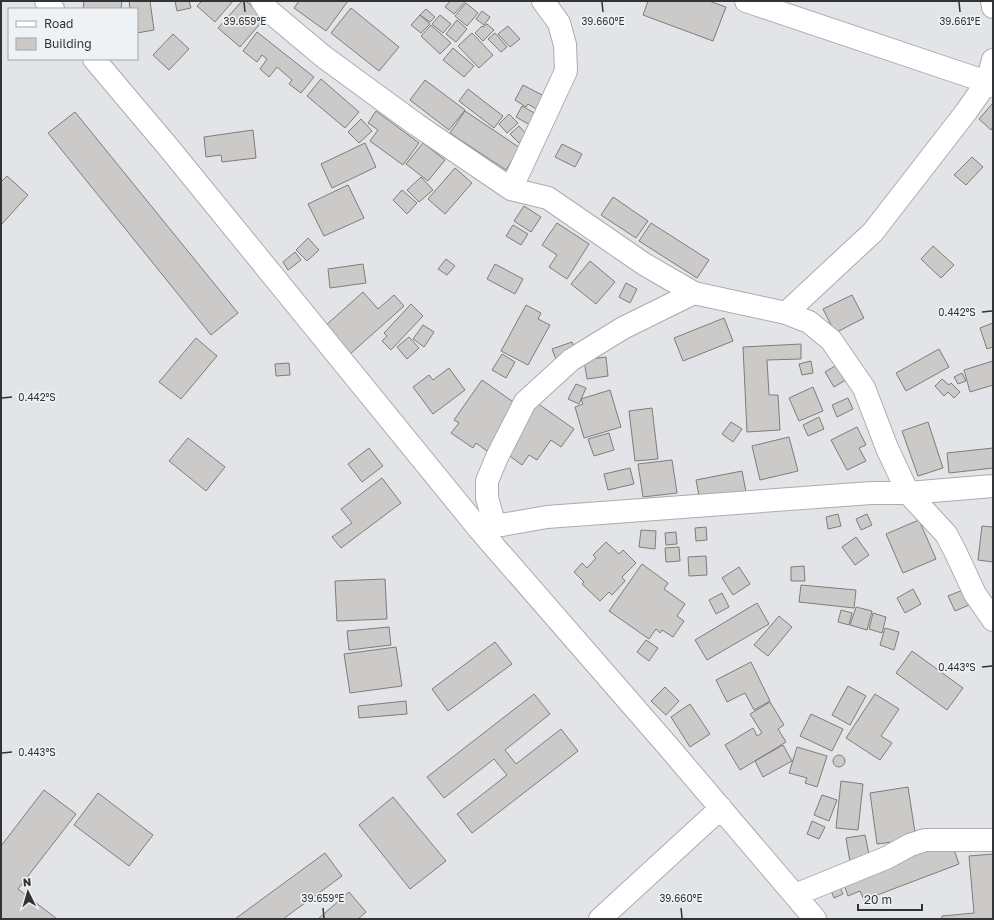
<svg xmlns="http://www.w3.org/2000/svg" width="994" height="920" font-family="'Golos Text',sans-serif">
	<rect width="100%" height="100%" fill="#e2e4e7"/>
	<path fill="#cccac8" stroke="#7f7d7b" d="M84,1h38l-1,8h-38z
		M129,1h21l4,29 -17,3v-24h-7z
		M175,1h14l2,7 -14,3z
		M202,1h31l-18,21 -18,-16z
		M242,1h4l19,17 -25,29 -22,-19z
		M299,1h49l-22,30 -32,-23z
		M450,1h14l1,1 -11,12 -9,-7z
		M648,1h61l17,6 -13,34 -70,-26z
		M466,3l12,10 -11,13 -12,-10z
		M351,8l48,39 -20,24 -48,-38z
		M426,9l9,8 -5,5 -10,-7z
		M482,11l8,6 -6,8 -8,-6z
		M420,15l10,9 -9,9 -10,-8z
		M440,15l11,9 -8,9 -11,-9z
		M457,20l10,9 -11,13 -10,-8z
		M487,24l7,6 -11,11 -8,-8 7,-7 1,1z
		M431,25l20,18 -11,11 -19,-18z
		M508,26l12,13 -10,8 -12,-13z
		M257,32l57,45 -13,16 -12,-9 3,-4 -15,-13 -8,10 -9,-8 7,-10 -5,-4 -5,7 -14,-11z
		M472,33l21,22 -14,13 -21,-22z
		M495,33l12,14 -6,5 -13,-13z
		M173,34l16,15 -20,21 -16,-15z
		M453,48l21,18 -10,11 -21,-17z
		M321,79l38,33 -14,16 -38,-32z
		M425,80l40,30 -16,20 -39,-30z
		M523,85l21,11 -8,13 -8,-5 -2,3 -11,-7z
		M468,89l35,27 -9,12 -35,-27z
		M993,103v24l-2,3 -12,-11z
		M522,106l14,8 -6,11 -14,-8z
		M376,111l43,32 -16,22 -33,-24 8,-11 -10,-7z
		M465,111l55,37 -14,22 -56,-37z
		M75,112l163,201 -27,22 -163,-202z
		M509,114l9,9 -11,10 -8,-9z
		M361,119l11,12 -13,12 -11,-11z
		M519,126l8,9 -8,8 -9,-9z
		M253,130l3,28 -34,4 -1,-7 -15,2 -2,-20z
		M365,143l11,24 -44,21 -11,-24z
		M423,143l22,17 -17,21 -22,-17z
		M562,144l20,10 -7,13 -20,-10z
		M972,157l11,10 -17,18 -12,-10z
		M455,168l17,15 -27,31 -17,-15z
		M7,176l21,19 -27,30v-43z
		M421,177l12,13 -14,12 -12,-12z
		M348,185l16,33 -40,18 -16,-32z
		M402,190l15,13 -10,11 -14,-14z
		M613,197l35,24 -12,17 -35,-23z
		M524,206l17,11 -10,15 -17,-11z
		M557,223l32,21 -22,35 -18,-12 8,-12 -15,-10z
		M651,223l58,37 -12,18 -58,-37z
		M513,225l15,9 -7,11 -15,-9z
		M308,238l11,12 -12,11 -11,-11z
		M933,246l21,19 -13,13 -20,-19z
		M295,252l6,8 -13,10 -5,-8z
		M446,259l9,7 -8,9 -9,-6z
		M590,261l25,21 -19,22 -25,-20z
		M363,264l3,19 -36,5 -2,-19z
		M495,264l28,15 -8,15 -28,-15z
		M626,283l11,6 -7,14 -11,-6z
		M363,292l15,17 16,-14 10,11 -55,49 -25,-28z
		M852,295l12,23 -29,15 -12,-24z
		M411,304l12,12 -32,34 -9,-9 5,-5 -3,-3z
		M526,305l15,8 -3,6 12,6 -22,40 -27,-14z
		M724,318l9,23 -50,20 -9,-23z
		M993,323v24l-6,2 -7,-21z
		M423,325l11,7 -10,15 -11,-8z
		M409,337l10,11 -12,11 -10,-12z
		M196,338l21,18 -36,43 -22,-17z
		M572,342l5,14 -20,6 -5,-13z
		M801,344v15l-34,1 2,35h9l2,35 -33,2 -4,-85z
		M939,349l10,18 -43,24 -10,-18z
		M502,354l13,8 -9,16 -14,-8z
		M606,357l2,19 -21,3 -3,-19z
		M811,361l2,12 -11,2 -3,-11z
		M993,361v24l-23,7 -6,-22z
		M289,363l1,12 -14,1 -1,-12z
		M840,363l9,15 -15,9 -9,-15z
		M449,368l16,22 -32,24 -20,-27 16,-12 4,5z
		M962,373l4,8 -8,3 -4,-7z
		M942,379l7,6 2,-2 9,9 -6,6 -6,-6 -4,4 -9,-10z
		M482,380l37,26 -32,45 -11,-8 -3,5 -22,-15 8,-10 -5,-3z
		M576,384l10,4 -7,16 -11,-5z
		M813,387l10,24 -24,10 -10,-23z
		M610,390l11,37 -37,11 -9,-31 8,-3 -2,-5z
		M848,398l5,11 -16,8 -5,-12z
		M537,403l37,26 -13,18 -10,-7 -14,20 -8,-5 -7,10 -19,-14z
		M652,408l6,51 -23,2 -6,-50z
		M819,417l5,12 -16,7 -5,-11z
		M731,422l11,7 -9,13 -11,-8z
		M928,422l15,46 -25,8 -16,-45z
		M857,427l9,18 -7,3 7,13 -19,9 -16,-30z
		M609,433l5,17 -20,6 -6,-17z
		M789,437l9,34 -38,9 -8,-34z
		M188,438l37,29 -19,24 -37,-30z
		M369,448l14,18 -21,16 -14,-18z
		M993,448v20l-44,5 -2,-20z
		M672,460l5,33 -34,4 -5,-33z
		M630,468l4,16 -26,6 -4,-16z
		M742,471l4,21 -46,9 -4,-21z
		M382,478l19,25 -60,45 -9,-11 20,-14 -11,-14z
		M838,514l3,12 -13,3 -2,-12z
		M867,514l5,11 -11,5 -5,-11z
		M919,520l17,39 -33,14 -17,-39z
		M982,526l11,1v35l-15,-2z
		M706,527l1,13 -11,1 -1,-13z
		M641,530l15,1 -1,18 -16,-2z
		M676,532l1,12 -11,1 -1,-12z
		M856,537l13,18 -14,10 -13,-18z
		M606,542l13,12 4,-4 13,13 -14,14 3,4 -13,14 -3,-3 -9,9 -18,-17 2,-2 -10,-10 8,-9 5,5 9,-10 -3,-3z
		M679,547l1,14 -14,1 -1,-14z
		M706,556l1,19 -18,1 -1,-19z
		M642,564l26,19 -4,6 21,15 -8,12 7,5 -11,16 -11,-7 -2,3 -4,-4 -7,10 -40,-28z
		M804,566l1,15h-14v-14z
		M739,567l11,17 -17,11 -11,-17z
		M385,579l2,40 -50,2 -2,-40z
		M801,585l55,5 -2,18 -55,-6z
		M913,589l8,15 -16,9 -8,-15z
		M963,590l6,15 -14,6 -7,-15z
		M722,593l7,14 -13,7 -7,-14z
		M757,603l12,21 -62,36 -12,-20z
		M856,607l16,4 -5,19 -17,-5z
		M841,610l11,3 -3,12 -11,-3z
		M873,613l13,4 -4,16 -13,-4z
		M779,616l13,11 -24,29 -14,-11z
		M389,627l2,18 -42,5 -2,-19z
		M885,628l14,4 -5,18 -14,-5z
		M646,640l12,8 -9,13 -12,-9z
		M495,642l17,22 -64,47 -16,-22z
		M396,647l6,39 -52,7 -6,-39z
		M912,651l51,37 -16,22 -51,-37z
		M751,662l19,39 -16,9 -9,-17 -18,9 -11,-22z
		M848,686l18,10 -16,29 -18,-10z
		M665,687l14,14 -13,14 -15,-14z
		M534,694l16,20 -45,36 11,14 45,-35 17,22 -106,82 -15,-19 50,-39 -13,-16 -50,39 -17,-21z
		M875,694l24,15 -18,27 11,7 -12,17 -34,-22z
		M406,701l1,13 -48,4 -1,-12z
		M770,702l14,23 -6,4 8,13 -46,28 -15,-25 28,-17 4,8 5,-3 -12,-19z
		M690,704l20,30 -20,13 -19,-30z
		M811,714l32,15 -11,22 -32,-15z
		M783,745l9,16 -29,16 -8,-16z
		M797,747l30,9 -10,31 -12,-4 2,-5 -18,-5z
		M833 761a6 6 0 1 1 12 0a6 6 0 1 1-12 0Z
		M841,781l22,3 -5,46 -22,-2z
		M908,787l8,52 -39,5 -7,-51z
		M44,790l32,24 -58,75 39,30h-56v-73z
		M98,793l55,42 -24,31 -55,-41z
		M822,795l15,5 -8,21 -15,-6z
		M393,797l53,64 -36,28 -51,-64z
		M812,821l13,6 -6,12 -12,-5z
		M865,835l5,24 -20,3 -4,-24z
		M951,841l8,23 -95,36 -4,-9 -12,5 -5,-14z
		M325,853l17,23 -59,43h-48z
		M993,854v65h-51v-3l32,-3 -5,-57z
		M839,885l4,9 -9,4 -4,-10z
		M349,892l17,20 -8,7h-40z"/>
	<g fill="none" stroke-linecap="round" stroke-linejoin="round">
		<g stroke="#aaacae" stroke-width="24">
			<path id="minor" d="M46,1l7,8
				M262,1l7,10 55,46 93,68 94,64 37,9 96,66 50,29 92,20 23,9 22,18 33,48 23,60 21,45 38,41 9,17 20,43 18,26
				M746,1l241,81 6,4
				M992,1l1,6
				M94,59l75,89 310,381 187,215 149,175
				M511,189l55,-118 -1,-26 -6,-22 -16,-22
				M786,313l87,-81 93,-120 21,-30 6,-22
				M495,526l-8,-28v-17l10,-24 28,-55 46,-42 52,-32 71,-35
				M479,529l68,-12 324,-24h37l85,-7
				M795,895l91,-37 24,-13 15,-5h68
				M600,919l121,-111"/>
		</g>
		<use href="#minor" stroke="#fff" stroke-width="22"/>
	</g>
	<path fill="none" stroke="#323334" stroke-width="1.5" d="M244,2l1,10M602,2l1,10M959,2l1,10M982,312l10,-1M2,398l10,-1M982,667l10,-1M2,753l10,-1M323,908l1,10M681,908l1,10"/>
	<g font-size="10" text-anchor="middle" fill="#323334" stroke="#eff2f4" stroke-width="3.5" stroke-linejoin="round" paint-order="stroke">
		<text x="245" y="25">39.659°E</text>
		<text x="603" y="25">39.660°E</text>
		<text x="960" y="25">39.661°E</text>
		<text x="957" y="316">0.442°S</text>
		<text x="37" y="401">0.442°S</text>
		<text x="957" y="671">0.443°S</text>
		<text x="37" y="756">0.443°S</text>
		<text x="323" y="902">39.659°E</text>
		<text x="681" y="902">39.660°E</text>
	</g>
	<rect width="994" height="920" fill="none" stroke="#323334" stroke-width="4"/>
	<rect x="8" y="8" width="130" height="52" fill="#eff2f4" stroke="#a3a6a7"/>
	<rect x="16" y="21" width="20" height="6" fill="#ffffff" stroke="#a3a6a7"/>
	<text x="44" y="28" font-size="12" fill="#323334">Road</text>
	<rect x="16" y="38" width="20" height="12" fill="#cccac8" stroke="#a3a6a7"/>
	<text x="44" y="48" font-size="12" fill="#323334">Building</text>
	<g transform="translate(28 892) rotate(355)" stroke="#eff2f4" stroke-width="3" paint-order="stroke">
	<path d="M0-3L7 15L0 10L-7 15Z" fill="#323334"/>
	<text y="-6" font-size="11" font-weight="bold" text-anchor="middle" fill="#323334">N</text>
	</g>
	<path d="M858 904v6h64v-6" fill="none" stroke="#323334" stroke-width="2"/>
	<text x="864" y="904" font-size="12" fill="#323334" stroke="#eff2f4" stroke-width="3" paint-order="stroke">20 m</text>
</svg>
